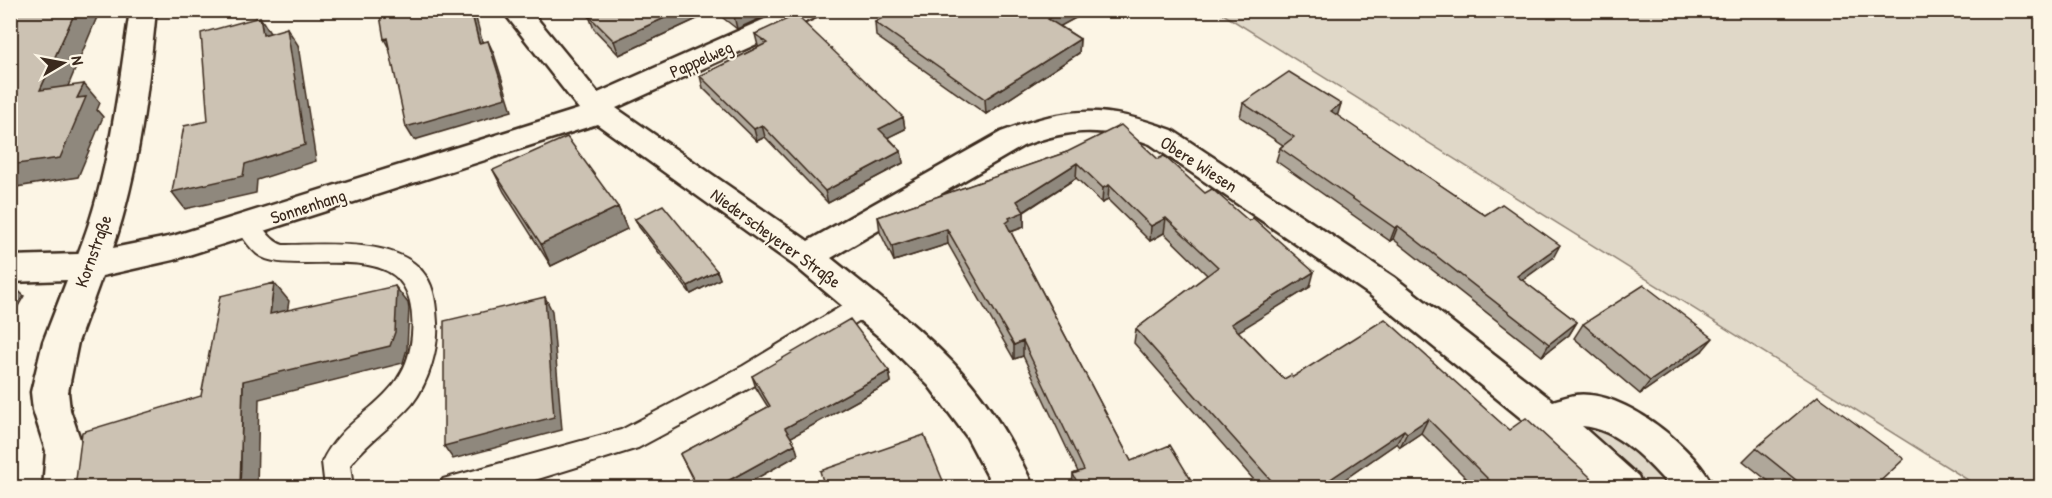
<svg xmlns="http://www.w3.org/2000/svg" width="2052" height="498" font-family="'Patrick Hand',sans-serif">
	<rect width="100%" height="100%" fill="#fcf5e5"/>
	<filter id="ink" filterUnits="userSpaceOnUse"><feTurbulence type="fractalNoise" baseFrequency=".0167" numOctaves="2"/><feDisplacementMap in="SourceGraphic" scale="12" xChannelSelector="R" yChannelSelector="G"/><feConvolveMatrix kernelMatrix="1 2 1 2 8 2 1 2 1" color-interpolation-filters="sRGB"/></filter>
	<g filter="url(#ink)">
		<path fill="#e0d8c8" stroke="#8e8173" stroke-width="1.5" d="M1218,11h823v476h-62z
			M1598,424l17,7 63,56h-32l-53,-44 -5,-13z"/>
		<g fill="none" stroke-linecap="round" stroke-linejoin="round">
			<g stroke="#3b2a1e" stroke-width="4">
				<path id="service" d="M247,216c16,5 20,24 36,29 40,0 117,-8 142,30 10,13 11,32 12,48 2,25 -9,61 -25,81 -19,22 -44,37 -62,61l3,23h-28l-3,-26c25,-53 85,-59 90,-127 6,-81 -50,-72 -110,-72 -14,0 -34,0 -45,-9 -8,-7 -16,-19 -22,-29l4,-6z
					M864,295l9,3 4,7 -4,7 -112,70 -123,66 -129,40h-70l4,-9 178,-49 122,-64 112,-68z"/>
			</g>
			<g stroke="#3b2a1e" stroke-width="5">
				<path id="minor" d="M130,10h26c-8,81 -17,162 -43,238l60,-12 406,-127 -77,-99h28l68,83 187,-83h37l-4,6 -202,92 192,133 193,-109c69,-26 102,-27 171,-2l222,147 159,124c13,-4 23,-8 37,-6 43,4 106,54 124,93h-43c-22,-25 -54,-60 -89,-62l56,50 5,12h-47l-57,-55 -169,-138 -220,-151c-48,-17 -79,-16 -127,2l-192,112c42,34 86,67 123,106 33,35 60,80 80,124h-40l-27,-51 -38,-51 -45,-45 -89,-75 -198,-142 -424,136 -71,16 -24,66 -10,50 2,18 14,41 -1,37h-40l3,-37 -13,-41 -2,-18 12,-50 24,-62 -57,2v-26l68,-2c31,-77 40,-162 52,-244z"/>
			</g>
			<use href="#service" fill="#fcf5e5" fill-rule="evenodd"/>
			<use href="#minor" fill="#fcf5e5" fill-rule="evenodd"/>
		</g>
		<path fill="#afa79a" stroke="#3b2a1e" stroke-width="1.5" d="M591,10h187l-41,19 -23,-18 -95,44 -25,-26 -5,-13 5,-3z
			M1079,16l-19,10 20,13 -1,14 -93,61 -110,-78 -1,-14z
			M755,34l148,83 2,12 -17,8 13,14 2,12 -75,40 -63,-66 -8,4 -54,-53 -3,-12 59,-29 -1,-1z
			M1243,103l94,13 148,99 68,43 -31,22 55,42 -8,13 -27,21 -149,-117 -3,2 -114,-80 4,-13 3,-3 -43,-28z
			M1067,152l91,7 152,128 -72,44 46,48 9,-2 216,53 93,58h-126l-55,-55 -21,14 -3,-4 -65,45h-71l-127,-145 2,-14 71,-54 -43,-42 -14,8 -42,-41 -6,3 -26,-25 -52,34v15l-13,5 120,229 65,27h-124l1,-14 5,-2 -55,-116 -9,3 -66,-115 -54,17 -14,-29 -2,-15z
			M493,170l125,37 9,22 -76,37 -47,-74z
			M635,219l82,52 3,8 -29,15 -52,-67z
			M1583,324l119,27 -62,43 -66,-56z
			M889,371l2,11 -100,55 7,18 -59,33h-42l-17,-34 88,-47 -12,-19 -4,-12z
			M1756,448l117,40h-96l-34,-27z"/>
		<path fill="#8f887d" stroke="#3b2a1e" stroke-width="1.5" d="M76,10h24l-42,100 -18,-20z
			M471,10h2l2,4 11,42 -7,-13z
			M682,10l32,1 -95,44 -5,-14z
			M746,10h32l-41,19 -3,-13z
			M1064,10h15v6l-31,17v-14z
			M260,17l10,16 -7,2z
			M287,28l11,17 18,116 -59,19 -1,13 -71,16 -13,-17 73,-28z
			M387,38l4,14 -7,-13z
			M1080,39l-1,14 -93,61 -1,-15z
			M488,41l6,13 18,57 -98,29 -8,-13z
			M84,84l16,19 -3,7 6,7 -25,60 -68,11v-23l67,-67z
			M1341,104l-4,13 -6,-6z
			M903,117l2,12 -24,12 -2,-12z
			M762,125l3,12 -8,4 -3,-12z
			M901,151l2,12 -75,40 -3,-12z
			M1077,163l-1,15 -53,34h1v15l-14,5 -4,-9 11,-22z
			M1109,185l-1,15 -6,3 1,-15z
			M618,207l9,22 -76,37 -10,-22z
			M1166,218l-2,15 -14,8 1,-15z
			M1398,226l-5,13 -3,2 5,-13z
			M947,229l1,15 -54,17 -2,-15z
			M1560,245l-7,13 -43,31 7,-13z
			M717,271l3,8 -29,15 -3,-8z
			M1314,272l-4,15 -82,51 3,-14z
			M10,283l14,13 -14,24z
			M274,283l15,18 -5,31 -14,-18z
			M395,286l13,17 1,6 -2,40 -4,14 -144,36 -2,89h-17l3,-107z
			M545,297l7,14 10,119 -109,29 -9,-13z
			M1577,322l-8,13 -27,21 7,-12z
			M1713,338l-11,13 -62,43 10,-13z
			M1023,341v15l-9,3v-14z
			M889,371l2,11 -103,57 -3,-11z
			M1428,419l-7,14 -21,14 7,-14z
			M1404,430l-7,13 -65,45h-15z
			M795,444l3,11 -59,33h-24z"/>
		<path fill="#ccc2b3" stroke="#3b2a1e" stroke-width="1.5" d="M10,10h66l-36,80 44,-6 -7,14 9,-1 -26,61 -50,7z
			M379,10h92l8,33 9,-2 18,57 -100,29 -19,-89 -3,1z
			M598,10h84l-68,31 -25,-25 10,-5z
			M727,10h19l-12,6z
			M897,10h167l-16,9 32,20 -95,60 -110,-77z
			M796,15l107,102 -24,12 22,22 -76,40 -63,-66 -8,4 -54,-53 67,-33 -12,-9z
			M260,17l3,18 24,-7 18,117 -60,19 -2,12 -71,16 12,-66 24,-5 -7,-88z
			M1289,72l52,32 -10,7 154,104 17,-11 58,41 -43,31 60,46 -28,22 -151,-118 -3,2 -115,-80 14,-11 -51,-34z
			M1121,125l37,34 6,-3 41,37 7,-4 37,32 4,-3 61,54 -83,52 53,55 7,-4 2,2 92,-58 124,111 17,-12 76,70h-105l-69,-69 -21,14 -3,-3 -87,58h-39l-142,-159 82,-62 -52,-49 -15,8 -42,-41 -6,3 -26,-25 -60,38 7,11 -15,6 1,2 -4,3 125,238 39,-16 26,43h-116l-7,-14 11,-4 -61,-129 -9,4 -67,-116 -55,17 -14,-29 189,-65z
			M567,137l51,70 -77,37 -48,-74z
			M663,205l54,66 -29,15 -53,-67z
			M274,283l-4,31 125,-28 2,5 -2,41 -5,14 -147,35 -3,107h-165l7,-56 119,-36 19,-100z
			M1644,285l69,53 -63,43 -67,-57z
			M545,297l9,120 -110,29v-125z
			M850,319l39,52 -104,57 10,16 -80,44h-17l-18,-34 90,-48 -18,-30z
			M1818,396l86,63 -31,29h-67l-50,-40z
			M924,435l22,53h-121l-5,-17z
			M421,484l1,4h-11z"/>
	</g>
	<g text-anchor="middle" dominant-baseline="central" stroke-width="4.5" stroke-linejoin="round" paint-order="stroke">
		<g font-size="18" fill="#3b2a1e" stroke="#fcf5e5">
			<text transform="translate(701 59) rotate(-24)">Pappelweg</text>
			<text transform="translate(1199 164) rotate(33)">Obere Wiesen</text>
			<text transform="translate(308 206) rotate(-18)">Sonnenhang</text>
			<text transform="translate(776 238) rotate(36)">Niederscheyerer Straße</text>
			<text transform="translate(93 251) rotate(-70)">Kornstraße</text>
		</g>
	</g>
	<rect width="2052" height="498" fill="none" stroke="#fcf5e5" stroke-width="36"/>
	<rect x="18" y="18" width="2016" height="462" fill="none" stroke="#3b2a1e" stroke-width="2" filter="url(#ink)"/>
	<g transform="translate(63 63) rotate(80)" stroke="#fcf5e5" stroke-width="4.5" paint-order="stroke">
	<path d="M0-4.5L10 22L0 15L-10 22Z" fill="#3b2a1e"/>
	<text y="-9" font-size="16" font-weight="bold" text-anchor="middle" fill="#3b2a1e">N</text>
	</g>
</svg>
